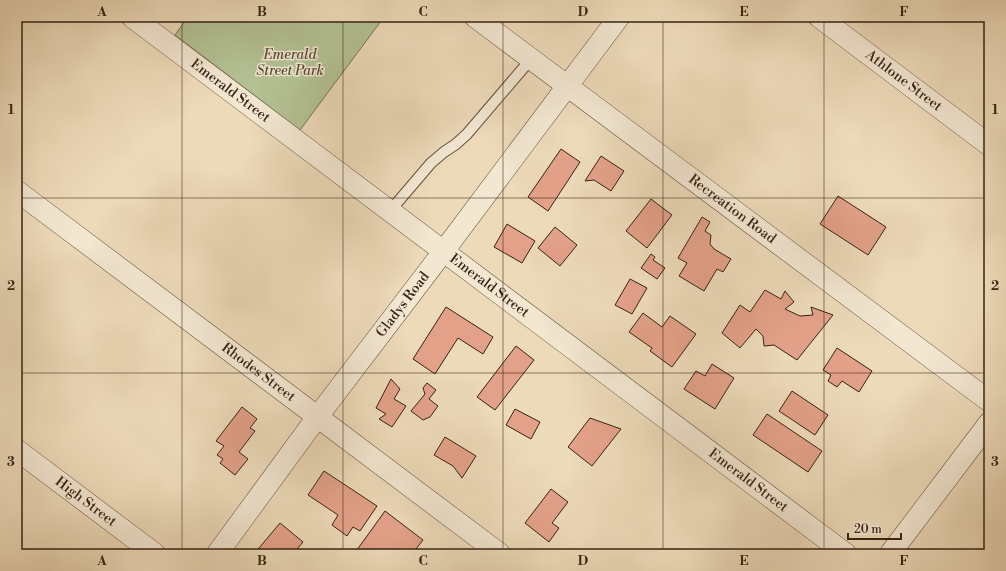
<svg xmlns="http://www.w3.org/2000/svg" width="1006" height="571" font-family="'Libre Bodoni',serif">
	<rect width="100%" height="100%" fill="#eddab9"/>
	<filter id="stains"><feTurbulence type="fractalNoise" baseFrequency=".005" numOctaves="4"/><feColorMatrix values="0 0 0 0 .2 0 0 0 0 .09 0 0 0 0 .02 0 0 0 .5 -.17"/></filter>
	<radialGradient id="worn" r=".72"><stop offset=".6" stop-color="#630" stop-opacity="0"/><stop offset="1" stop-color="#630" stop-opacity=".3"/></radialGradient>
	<path fill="#b3c193" stroke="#747253" d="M188,17h196l-84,113 -125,-95z"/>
	<path fill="#e3a189" stroke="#362313" d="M561,149l19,13 -32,49 -20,-14z
		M601,156l23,15 -13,20 -17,-11 -9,1z
		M838,196l48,31 -18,28 -48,-31z
		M651,199l21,16 -25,33 -21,-17z
		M702,217l8,5 -5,9 6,4 -1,9 4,5 17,10 -8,13 -6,-3 -13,22 -25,-15 8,-13 -9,-5z
		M507,224l28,17 -13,22 -28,-16z
		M555,227l22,18 -17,21 -22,-18z
		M651,254l4,3 -2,3 12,8 -8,11 -16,-11z
		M630,279l17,9 -15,26 -17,-9z
		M765,290l16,9 4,-8 9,11 -9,7 15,7 13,-1 -2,-8 22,8 -36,45 -23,-15 -10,1 -1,-10 -7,-7 -16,19 -18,-15 18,-28 10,7z
		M446,307l47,30 -10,17 -25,-16 -23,36 -22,-15z
		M643,313l19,14 8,-11 26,18 -24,33 -22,-16 2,-3 -23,-16z
		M516,346l18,14 -39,50 -18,-13z
		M837,348l35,23 -13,21 -17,-11 -5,6 -9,-6 3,-6 -8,-5z
		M712,364l22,14 -19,31 -31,-20 12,-18 9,5z
		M391,379l9,10 -6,10 12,7 -14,21 -13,-8 7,-5 -10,-6z
		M427,383l9,7 -7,9 9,7 -8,11 -7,3 -12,-9 14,-17 -2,-6z
		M792,391l36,24 -13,20 -36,-24z
		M242,407l15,12 -7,9 5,3 -16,21 9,7 -13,16 -15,-12 3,-4 -6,-4 7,-9 -8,-5z
		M515,409l25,13 -9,17 -25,-14z
		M767,414l55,37 -14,21 -55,-37z
		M590,418l31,11 -29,37 -24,-19z
		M445,437l31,19 -14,22 -9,-12 -19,-11z
		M324,471l53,35 -17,25 -7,-4 -6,9 -15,-11 6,-10 -30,-20z
		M551,489l17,13 -16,21 7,5 -10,14 -24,-19z
		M385,511l38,29 -11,14h-58z
		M280,523l23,19 -10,12h-39z"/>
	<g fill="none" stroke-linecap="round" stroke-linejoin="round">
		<g stroke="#64513c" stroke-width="12">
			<path id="service" d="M390,211l41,-48 13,-11 12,-8 11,-10 64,-75"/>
		</g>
		<g stroke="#64513c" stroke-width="22">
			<g id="minor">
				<path id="s1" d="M132,17l714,537"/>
				<path id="s2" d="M475,17l514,384"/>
				<path id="s3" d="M819,17l170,128"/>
				<path id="s4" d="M17,191l483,363"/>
				<path id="s5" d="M17,450l138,104"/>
				<path id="s6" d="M217,554l101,-138 125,-164 176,-235"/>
				<path d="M890,554l99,-131"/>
			</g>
		</g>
		<use href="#service" stroke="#f3e7d2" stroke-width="10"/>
		<use href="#minor" stroke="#f3e7d2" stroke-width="21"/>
	</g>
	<path fill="none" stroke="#362313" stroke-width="1" stroke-opacity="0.55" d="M182,17v537M343,17v537M503,17v537M663,17v537M824,17v537M17,198h972M17,373h972"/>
	<g text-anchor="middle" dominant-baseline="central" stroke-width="3" stroke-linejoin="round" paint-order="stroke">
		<g font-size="14" font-style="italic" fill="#554a33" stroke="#f3e7d2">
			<text x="290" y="55">Emerald<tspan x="290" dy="16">Street Park</tspan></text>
		</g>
		<g font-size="14" fill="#362313" stroke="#f3e7d2">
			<text stroke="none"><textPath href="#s3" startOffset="106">Athlone Street</textPath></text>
			<text stroke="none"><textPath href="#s1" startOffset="123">Emerald Street</textPath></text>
			<text stroke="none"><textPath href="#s2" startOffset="321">Recreation Road</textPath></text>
			<text stroke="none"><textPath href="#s1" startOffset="447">Emerald Street</textPath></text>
			<text stroke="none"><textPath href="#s6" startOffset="311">Gladys Road</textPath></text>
			<text stroke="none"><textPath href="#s4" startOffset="302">Rhodes Street</textPath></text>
			<text stroke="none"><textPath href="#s1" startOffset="771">Emerald Street</textPath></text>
			<text stroke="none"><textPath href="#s5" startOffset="86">High Street</textPath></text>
		</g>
	</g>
	<rect width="1006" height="571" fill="none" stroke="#eddab9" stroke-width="44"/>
	<path d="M848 533v6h53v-6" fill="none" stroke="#362313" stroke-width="2"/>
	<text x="854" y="533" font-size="12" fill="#362313" stroke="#f3e7d2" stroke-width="3" paint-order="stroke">20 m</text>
	<rect x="22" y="22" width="962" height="527" fill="none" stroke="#362313" stroke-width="1.5"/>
	<g font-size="13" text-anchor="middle" font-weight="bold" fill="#362313">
		<text x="102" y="16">A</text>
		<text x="262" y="16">B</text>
		<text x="423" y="16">C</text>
		<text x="583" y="16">D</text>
		<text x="744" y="16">E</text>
		<text x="904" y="16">F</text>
		<text x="11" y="114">1</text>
		<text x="995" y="114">1</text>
		<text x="11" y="290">2</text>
		<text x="995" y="290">2</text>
		<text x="11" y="466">3</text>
		<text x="995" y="466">3</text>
		<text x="102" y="565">A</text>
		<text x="262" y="565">B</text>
		<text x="423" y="565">C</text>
		<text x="583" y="565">D</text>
		<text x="744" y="565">E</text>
		<text x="904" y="565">F</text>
	</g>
	<rect width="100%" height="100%" filter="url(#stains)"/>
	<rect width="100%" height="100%" fill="url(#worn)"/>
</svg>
